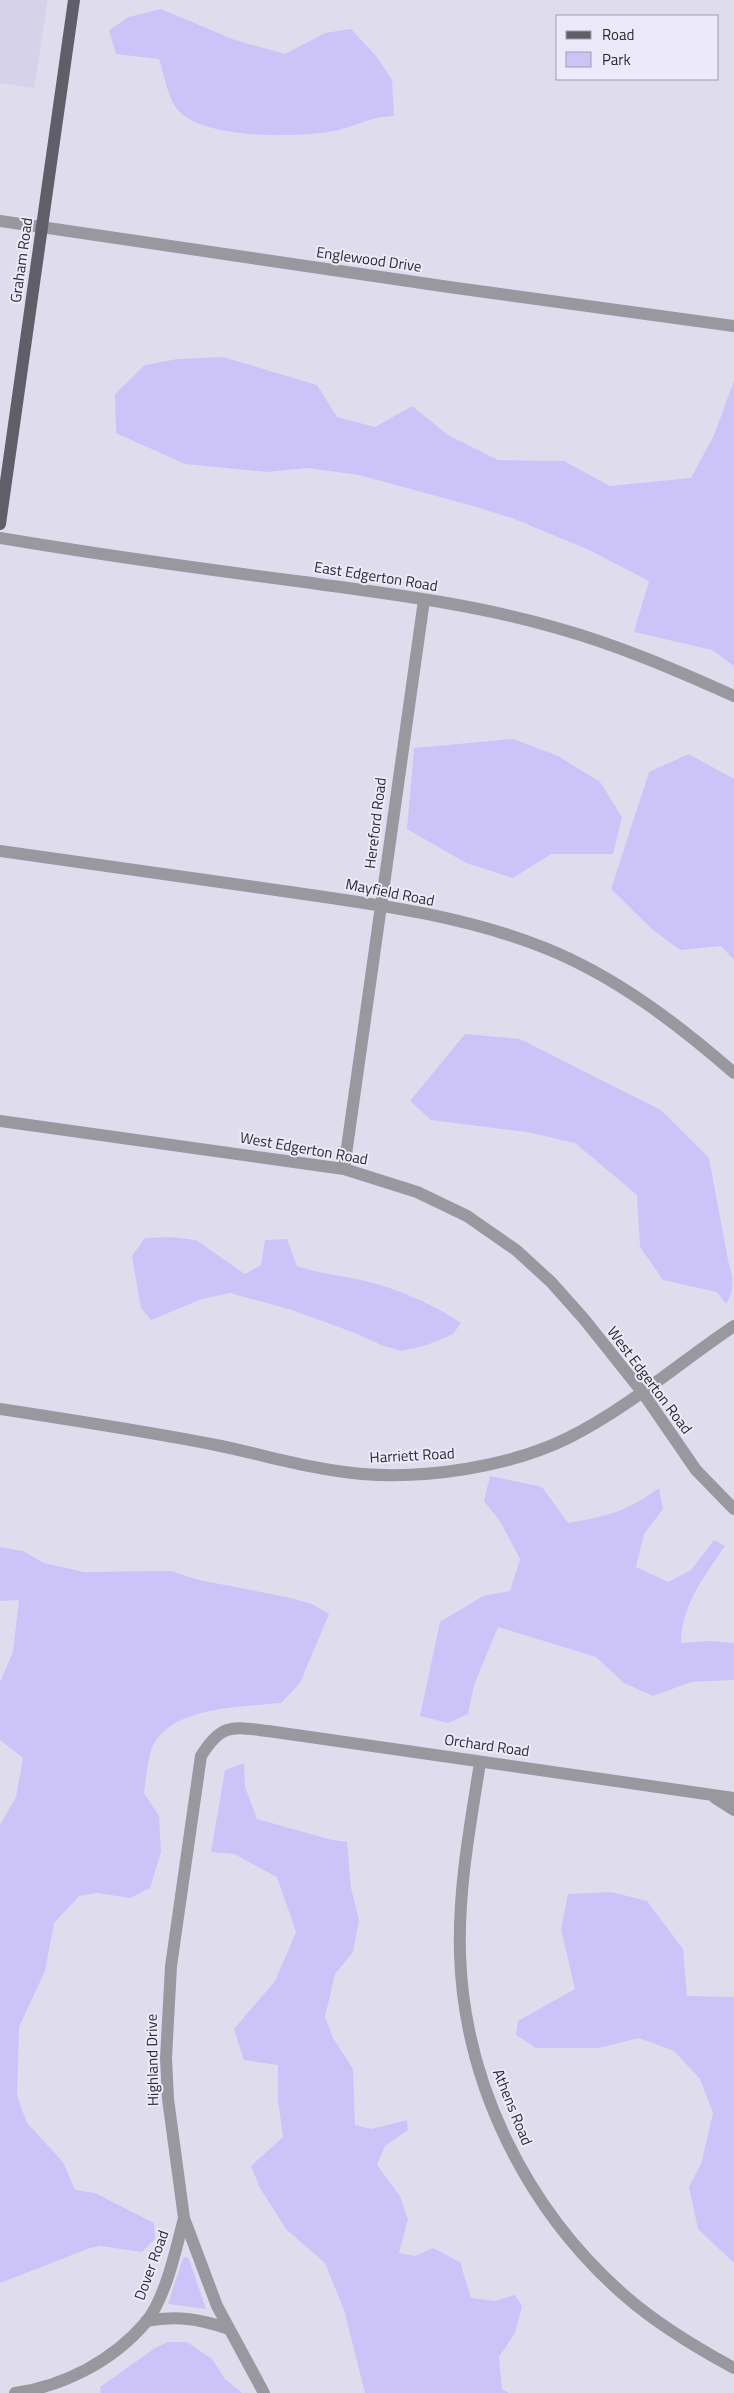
<svg xmlns="http://www.w3.org/2000/svg" width="734" height="2393" font-family="'Titillium Web',sans-serif">
	<rect width="100%" height="100%" fill="#dfdded"/>
	<path fill="#d5d2e9" d="M0,0h48l-14,88 -34,-5z"/>
	<path fill="#ccc4f8" d="M161,9l74,31 50,14 40,-21 26,-4 26,28 15,23 2,36c-25,1 -33,8 -55,14 -35,8 -143,11 -164,-24 -8,-12 -11,-32 -16,-47l-43,-5 -7,-24 20,-13z
		M223,357l94,28 20,32 38,10 37,-21 36,29 50,25 66,1 46,25 81,-8 23,-43 20,-54v285l-22,-16 -78,-18 15,-51 -60,-31 -77,-32 -39,-12 -114,-31 -52,-7 -40,4 -82,-8 -69,-31 -1,-39 30,-29 32,-6z
		M513,739l45,17 42,26 22,35 -9,37h-62l-38,24 -47,-15 -59,-34 7,-81z
		M689,754l45,25v181l-13,-14 -41,4 -27,-20 -42,-41 38,-117z
		M465,1034l55,5 141,71 48,48 20,107c5,15 5,26 -3,39l-9,-12 -54,-12 -23,-33 -3,-52 -62,-52 -48,-11 -96,-12 -21,-19z
		M170,1237l26,3 49,34 16,-9 4,-25 22,-1 10,27c22,8 45,9 68,15 31,7 70,24 96,42l-8,11 -26,11 -26,6 -20,-6 -26,-12 -63,-23 -62,-17 -28,6 -51,21 -10,-12 -9,-52 13,-18z
		M490,1476l52,11 26,36c40,-7 58,-11 91,-35l4,21 -19,25 -8,33 32,15 23,-12 23,-30 11,6c-20,29 -44,60 -44,97l28,-2 25,2v37l-43,2 -38,14 -29,-13 -28,-26 -98,-30 -24,58 -6,29 -20,9 -28,-7 20,-94 43,-26 27,-5 10,-32 -20,-38 -16,-20z
		M0,1547l23,4 21,12 40,9 87,-1 28,9 88,17 25,7 17,10 -29,69 -19,20c-39,4 -115,3 -130,48 -4,13 -5,28 -7,42l15,23 2,36 -11,36 -20,10 -33,-5 -18,3 -25,27 -9,48 -26,56 -2,69 10,27 36,39 12,28 20,3 59,30 1,16 -13,13 -42,-6 -10,2 -90,35v-458l16,-28 7,-39 -23,-18v-58l13,-30 6,-52 -19,1z
		M244,1763l1,24 12,32 75,21 15,2 4,46 8,32 -6,32 -18,22 -10,43 8,21 20,31 2,56 16,4 36,-9 1,10 -23,16 -8,19 23,31 8,23 -9,34 16,3 18,-8 27,14 11,36 24,3 20,-6 7,11 -7,27 -16,24 3,32 7,4h-144l-21,-83 -19,-47 -39,-34 -26,-41 -9,-22 32,-29 -5,-37v-35l-34,-5 -10,-31 41,-48 21,-49 -19,-55 -43,-23 -23,-2 14,-82z
		M611,1892l36,9 36,48 4,47 47,1v266l-36,-34 -9,-42 12,-23 12,-51 -13,-34 -26,-28 -35,-13 -40,10h-63l-20,-13 2,-14 57,-32 -14,-60 7,-35z
		M186,2257l3,2 17,50 -38,-5 15,-46z
		M168,2342h19l25,17 13,20 17,14h-141l-1,-6 55,-39z"/>
	<g fill="none" stroke-linecap="round" stroke-linejoin="round">
		<path stroke="#99989f" stroke-width="12" d="M0,221l449,66 285,39
			M0,538c101,17 202,31 304,44 85,12 171,22 253,46 61,17 119,42 177,68
			M0,851c92,13 184,26 276,39 90,13 184,24 269,58 70,28 133,76 189,125
			M0,1121l344,48 73,23 50,24 49,34 35,32 33,37 59,74 53,77 38,39
			M344,1169l80,-569
			M0,1409c72,11 144,22 216,36 49,10 97,25 146,29 65,5 147,-7 206,-36 60,-30 111,-75 166,-112
			M480,1763c-10,63 -22,127 -20,191 4,130 67,256 164,341 33,29 71,52 110,73
			M715,1798l19,12
			M146,2321c30,-6 54,-2 83,8
			M15,2393c49,-7 98,-32 131,-71 20,-25 30,-73 38,-104
			M264,2393l-47,-87 -33,-88 -16,-119 -2,-41 5,-92 30,-210c21,-34 32,-29 67,-25l466,67"/>
		<path stroke="#5f5e69" stroke-width="12" d="M0,524l74,-524"/>
	</g>
	<g text-anchor="middle" dominant-baseline="central" stroke-width="4" stroke-linejoin="round" paint-order="stroke">
		<g font-size="15" fill="#2b2b31" stroke="#eceafa">
			<text transform="translate(369 259) rotate(8)">Englewood Drive</text>
			<text transform="translate(21 260) rotate(-82)">Graham Road</text>
			<text transform="translate(376 576) rotate(9)">East Edgerton Road</text>
			<text transform="translate(375 823) rotate(-83)">Hereford Road</text>
			<text transform="translate(390 892) rotate(11)">Mayfield Road</text>
			<text transform="translate(304 1148) rotate(10)">West Edgerton Road</text>
			<text transform="translate(650 1380) rotate(53)">West Edgerton Road</text>
			<text transform="translate(412 1455) rotate(-3)">Harriett Road</text>
			<text transform="translate(487 1745) rotate(8)">Orchard Road</text>
			<text transform="translate(152 2060) rotate(-91)">Highland Drive</text>
			<text transform="translate(513 2107) rotate(68)">Athens Road</text>
			<text transform="translate(151 2265) rotate(-70)">Dover Road</text>
		</g>
	</g>
	<rect x="556" y="15" width="162" height="65" fill="#eceafa" stroke="#9f9eaa"/>
	<rect x="566" y="31" width="25" height="8" fill="#5f5e69" stroke="#9f9eaa"/>
	<text x="602" y="40" font-size="15" fill="#2b2b31">Road</text>
	<rect x="566" y="52" width="25" height="15" fill="#ccc4f8" stroke="#9f9eaa"/>
	<text x="602" y="65" font-size="15" fill="#2b2b31">Park</text>
</svg>
